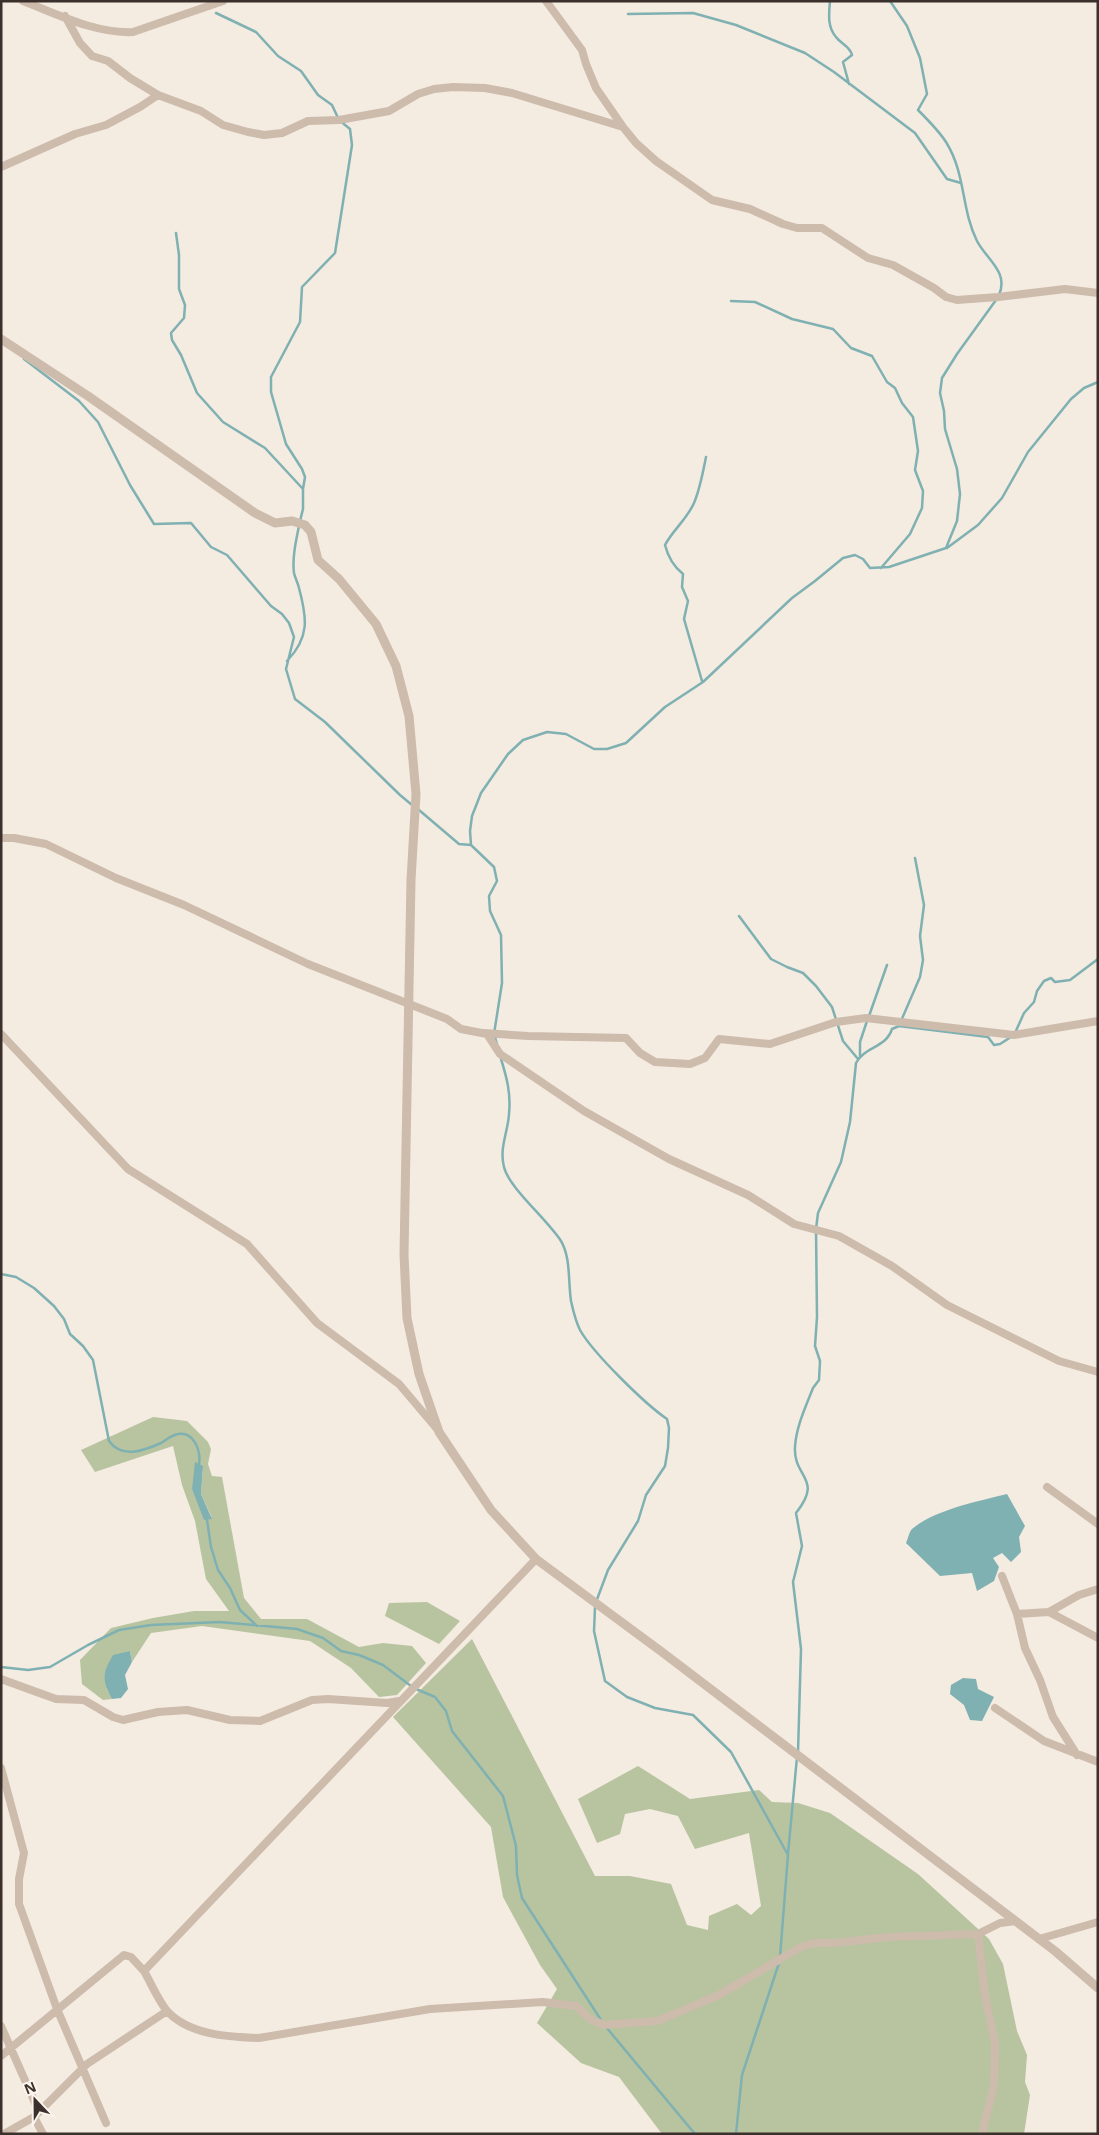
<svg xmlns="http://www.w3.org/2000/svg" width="1099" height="2135" font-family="'Open Sans',sans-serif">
	<rect width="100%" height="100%" fill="#f4ebe1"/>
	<path fill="#b8c4a0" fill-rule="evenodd" d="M153,1417l34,4 21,21 3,7 -3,15 4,12 10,1 22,121 17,21h46l52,28 24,-4 29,3 14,17 -29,32 -18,2 -28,-29 -41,-27 -108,-15 -51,7 -19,29 -2,-11 -23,38 5,10 -9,1 -21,-16 -2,-24 31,-32 42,-10 41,-7h35l-23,-32 -11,-58 -13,-36 -9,-39 -78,26 -14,-22zM203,1466l-2,28 11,24 -20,-29z
		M427,1602l33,19 -21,23 -54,-28 4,-13z
		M472,1639l123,237h35l41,8 16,41 21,5 1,-14 28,-12 14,11 10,-9 -12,-73 -54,16 -17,-33 -28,-7 -25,5 -5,20 -23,9 -19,-44 60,-33 52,33 69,-9 13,12 26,1 32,10 88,61 71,65 14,25 14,67 10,24 -2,27 5,13 -6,39h-362l-43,-57 -38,-14 -44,-40 20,-34 -17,-24 -37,-68 -12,-70 -98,-110z"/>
	<path fill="#7fb0b2" d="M195,1462l8,4 -2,28 11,25 -8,1 -12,-31z
		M1007,1494l18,32 -6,11 2,15 -10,10 -9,-9 -9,5 6,9 -5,14 -17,10 -5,-18 -32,3 -34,-33c2,-4 3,-11 6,-14 22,-19 67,-28 95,-35z
		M130,1651l2,11 -7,13 3,14 -7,9 -9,1c-10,-19 -10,-25 1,-44z
		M963,1678l13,1 2,10 16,8 -12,24 -12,-1 -6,-15 -14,-11 1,-9z"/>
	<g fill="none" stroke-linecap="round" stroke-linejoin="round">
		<path stroke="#7fb0b2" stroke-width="2.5" d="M830,1c-1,12 -3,26 6,36 5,7 14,9 16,18l-9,7 6,22
			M890,1l17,25 13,32 7,36 -9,16c10,10 21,21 28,32 20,32 15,67 31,99 10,19 32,31 22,54
			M216,13l40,19 22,24 23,15 17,24 14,10 7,15 11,9 2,16 -17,108 -33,34 -2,35 -29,55v15l15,52 16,25 3,8 -2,12
			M628,14l65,-1 43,12 69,28 29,19 81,61 32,46 14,4
			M176,233l3,22v34l6,16 -1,13 -13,15 1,7 9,15 16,38 26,29 42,26 38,41v20l-3,12
			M731,301l24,1 37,17 41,10 18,19 21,8 15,26 8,6 7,15 11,14 5,34 -3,19 8,21 -1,17 -12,26 -29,34
			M24,359l55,42 19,21 32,63 24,39 37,-1 20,24 16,8 44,51 11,8 7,9 5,14 -8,32 9,30 30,23 75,73 12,10
			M947,548l31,-23 24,-27 26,-46 43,-53 13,-11 14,-6
			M287,661c23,-24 20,-43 12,-73 -1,-5 -4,-10 -5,-15 -2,-15 2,-32 5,-47
			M702,681l-18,-62 4,-18 -6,-14 1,-13c-10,-8 -15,-17 -18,-29 8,-15 22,-26 29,-42 6,-14 9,-31 12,-46
			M419,810l40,34 12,1
			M739,916l32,43 16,8 16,6 13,13 16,21 11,34 15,18
			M869,1016l18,-51
			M901,1021l19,-44 3,-17 -3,-24 4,-31 -9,-47
			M1015,1033l9,-20 10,-11 3,-11 7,-10 7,-3 4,4 15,-2 28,-21
			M497,1044l-3,-10 8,-51 -1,-48 -11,-24 -1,-15 8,-15 -3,-14 -23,-22 -1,-14 2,-15 9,-23 27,-39 15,-14 24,-8 19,2 28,15h13l19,-6 39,-36 38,-25 89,-84 23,-17 28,-23 12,-3 8,4 7,9 19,-1 57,-19 11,-27 3,-27 -3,-25 -12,-40 -1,-18 -4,-18 2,-15 15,-24 39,-54
			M860,1056v-14l7,-21
			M501,1059c6,19 10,35 8,55 -1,18 -10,34 -5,53 5,21 43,52 57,74 10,17 7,41 10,60 2,9 5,21 9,29 13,23 65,74 87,89l2,9 -1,20 -3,18 -19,29 -8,26 -30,49 -12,32
			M1,1274l15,3 18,11 20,18 10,13 6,15 13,12 10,14 16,81c13,18 34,10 52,2 5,-3 11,-8 17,-9 16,-3 23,17 21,30
			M207,1520l4,27 7,23 12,18 10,22 17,16
			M595,1607l-1,24 11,50 22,16 28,11 38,7 38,37 57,103 -8,102
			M1,1667l27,3 22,-3 38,-22 31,-15 32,-5 69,-3 77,7 26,9 18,13 18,4 24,10 28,21
			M416,1689l19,8 11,14 6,20 51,65 13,50 1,29 5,23 79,122
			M798,1752l3,-103 -8,-67 9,-36 -6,-33c28,-35 -3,-35 -1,-66 1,-20 11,-41 18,-59l6,-8 1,-19 -5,-15 2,-29 -1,-88 2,-16 23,-51 9,-40 6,-59c9,-17 30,-15 36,-34l7,-3 89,11 6,8 6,-1 11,-7
			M788,1854l9,-97
			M606,2027l89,107
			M736,2134l6,-59 37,-112"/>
		<path stroke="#cdbbac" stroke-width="8" d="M23,1c34,13 73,33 110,31l90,-31
			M546,1l36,49 4,14 10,24 27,39 13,16 20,18 56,39 38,9 33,15 14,4h25l46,30 25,7 41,23 12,9 11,3 41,-3 67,-8 33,4
			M65,16l15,27 12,13 16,5 22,17 28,17 43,16 22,14 25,7 16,3 18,-2 26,-12 31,-1 50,-9 29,-17 16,-5 19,-2 32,1 27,5 111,34
			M1,167l74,-33 31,-9 34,-18 18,-12
			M1,838h13l32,6 70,34 68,27 124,59 139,55 14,10 26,5 13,20 84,57 85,48 79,36 46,29 45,12 53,30 55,39 112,56 39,11
			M484,1033l44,3 98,2 14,15 15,9 35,2 15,-6 14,-19 51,5 66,-22 30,-4 148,17 84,-14
			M1,1034l127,135 119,75 70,79 82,61 39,46
			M1047,1487l51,37
			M536,1559l-392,412c7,12 14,29 23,40 22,24 61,26 92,27l171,-29 113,-7 33,4 14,13 14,6 53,-4 60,-25 84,-49 14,-4h21l52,-6 90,-3 22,-11 16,-2
			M1002,1576l15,38 32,-2 49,26
			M1049,1612l30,-17 19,-6
			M1017,1614l8,34 15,32 13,37 24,38
			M1,1679l55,20 28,1 29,17 10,3 35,-8 29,-2 43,10 30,1 52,-21 16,-1 59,4 12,-2
			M995,1708l49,33 54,21
			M1,1768l23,85 -5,26v25l38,105 49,114
			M978,1934l7,62 10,47 -1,42 -12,49
			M1039,1939l59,-17
			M1,2026l38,86
			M1,2056l123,-101 7,2 13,14
			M34,2117l9,17
			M4,2134l30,-17 53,-53 80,-53"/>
		<path stroke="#cdbbac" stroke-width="9" d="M1,339l87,57 167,117 20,10 17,-2 13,4 6,7 7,28 21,19 37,45 20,42 13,50 7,78 -5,86 -7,375 3,63 12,56 20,58 52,78 45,49 126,93 393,299 43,37"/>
	</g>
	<rect width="1099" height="2135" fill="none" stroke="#3b302b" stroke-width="5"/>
	<g transform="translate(35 2100) rotate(338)" stroke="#fbf5ee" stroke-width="4" paint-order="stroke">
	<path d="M0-4L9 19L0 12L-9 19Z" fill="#3b302b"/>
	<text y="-8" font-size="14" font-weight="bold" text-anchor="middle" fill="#3b302b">N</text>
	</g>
</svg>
